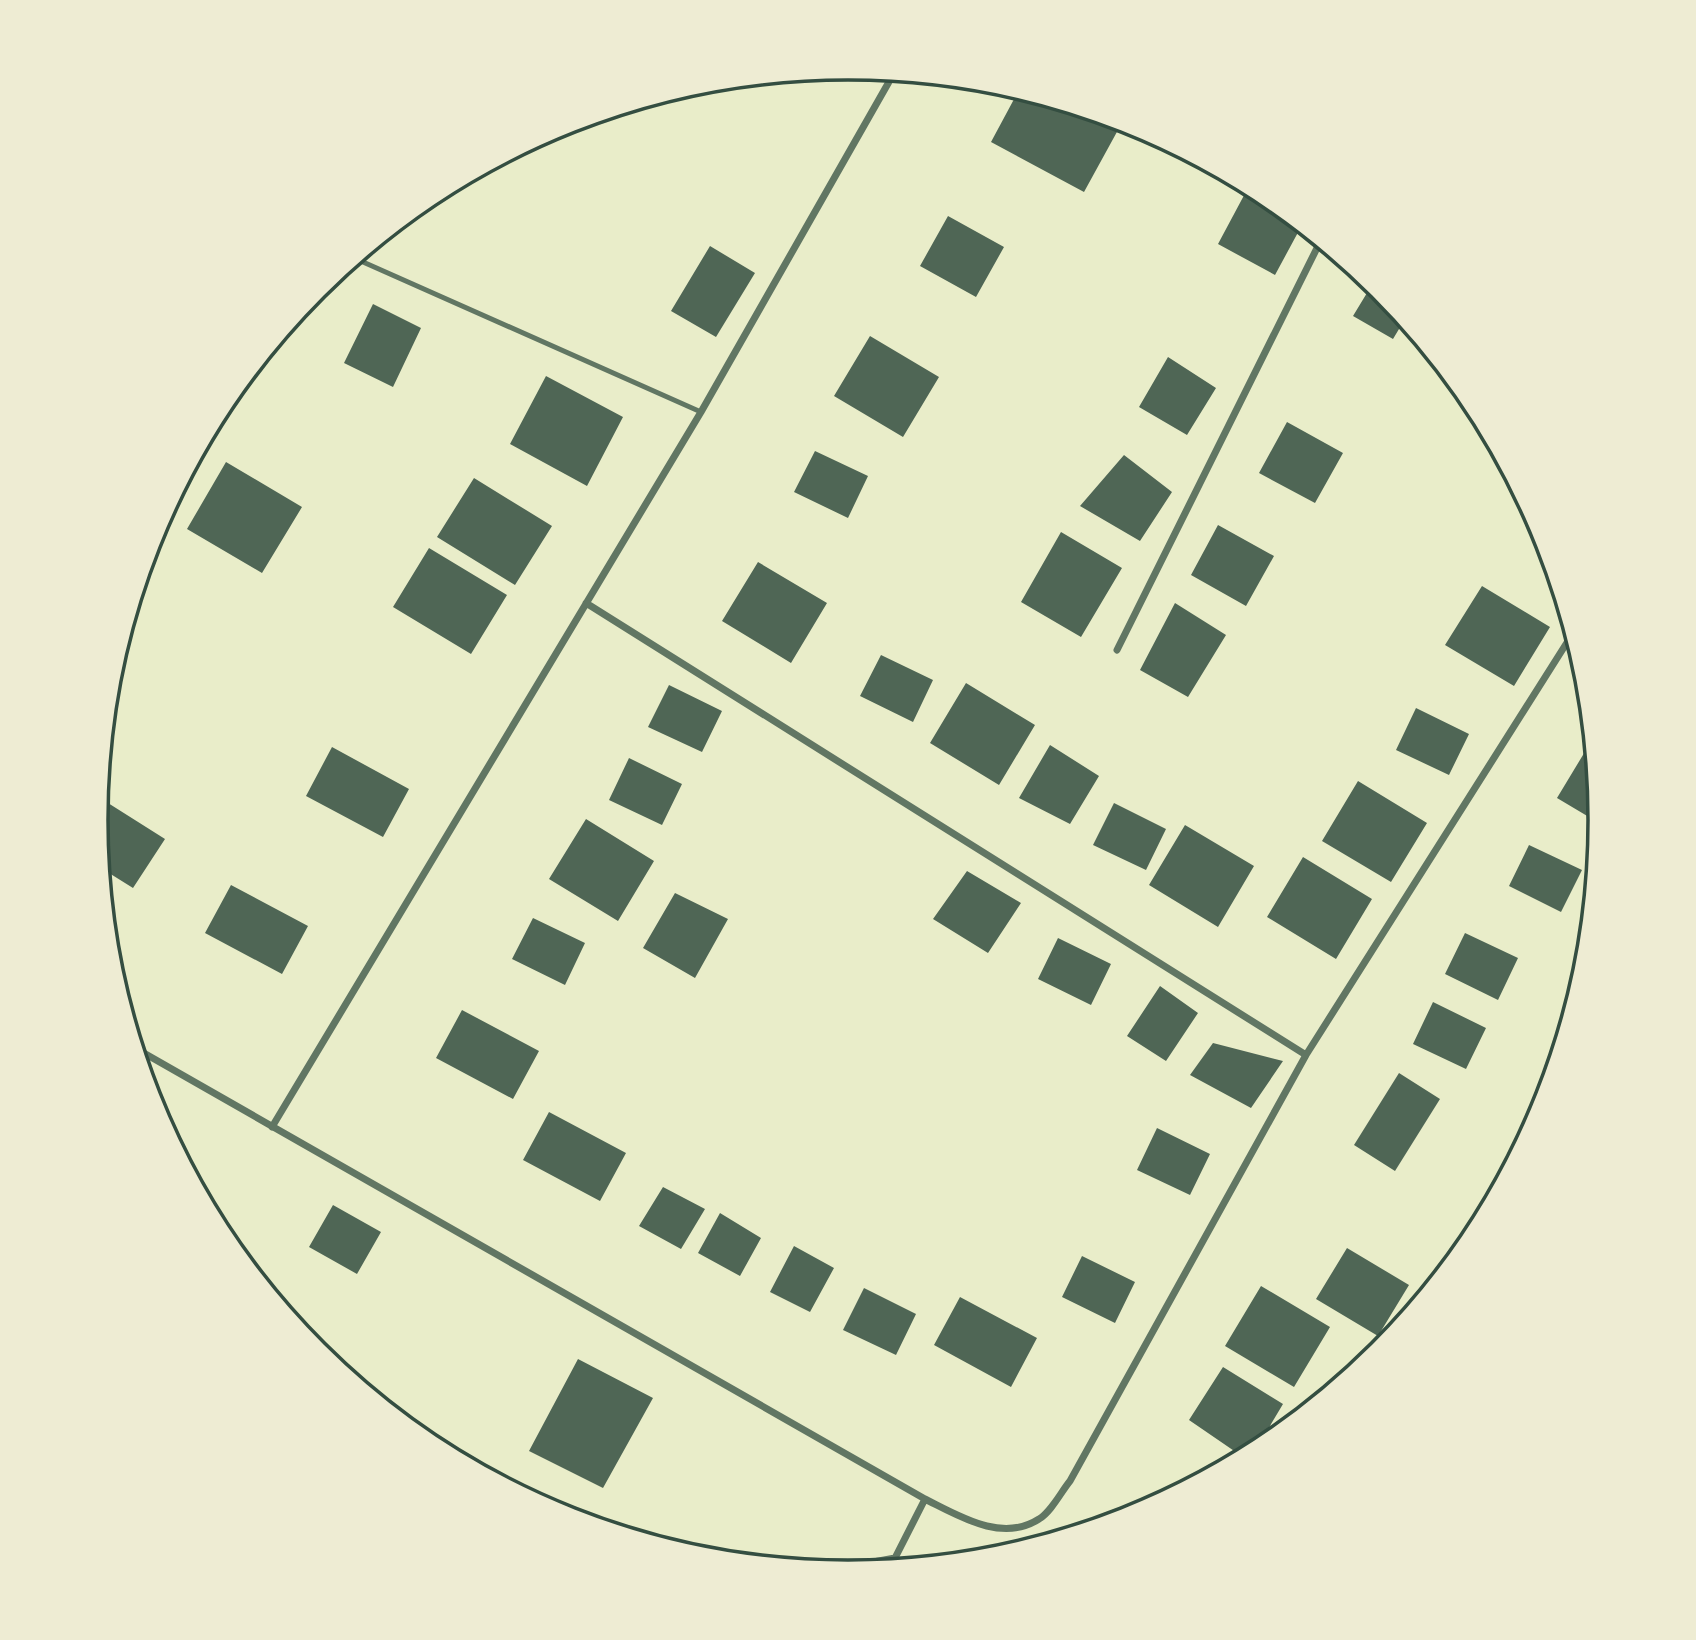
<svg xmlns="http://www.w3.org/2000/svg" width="1696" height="1640" font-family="'IBM Plex Sans',sans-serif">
	<rect width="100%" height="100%" fill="#e9edc9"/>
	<path fill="#4f6655" d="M1019,90l54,17 45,23 -34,62 -93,-50z
		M1249,186l17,9 36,30 -27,50 -57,-31z
		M948,216l56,31 -28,50 -56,-31z
		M710,246l45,27 -39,64 -45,-26z
		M1373,283l32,36 -12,20 -40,-23z
		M373,304l48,24 -28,59 -49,-24z
		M870,336l69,41 -36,60 -69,-41z
		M1168,357l48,31 -29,47 -48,-28z
		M546,376l77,41 -36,69 -77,-42z
		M1287,422l56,31 -28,50 -56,-30z
		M815,451l53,25 -20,42 -54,-26z
		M1124,455l48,37 -32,49 -60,-35z
		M226,462l76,45 -40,66 -75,-44z
		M474,478l78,48 -37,59 -78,-48z
		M1524,499l9,16 -13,-9z
		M1218,525l56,31 -28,50 -55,-31z
		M1061,532l61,36 -41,69 -60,-35z
		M429,548l78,47 -36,59 -78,-47z
		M758,562l69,41 -36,60 -69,-42z
		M1482,586l68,41 -36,59 -69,-41z
		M1175,603l51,32 -38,62 -48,-27z
		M881,655l52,25 -20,42 -53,-26z
		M966,683l69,42 -36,60 -69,-42z
		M669,685l53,26 -20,41 -54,-25z
		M1416,708l53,26 -20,41 -53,-25z
		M1592,740l8,80 -1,3 -42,-25z
		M1050,745l49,31 -29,48 -51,-26z
		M332,747l77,42 -26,48 -77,-41z
		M629,758l53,26 -20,41 -53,-25z
		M1358,781l69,42 -36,59 -69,-41z
		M108,803l57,36 -32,49 -32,-20 -5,-46z
		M1114,803l52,26 -20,41 -53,-25z
		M586,819l68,42 -36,60 -69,-42z
		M1185,825l69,41 -36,61 -69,-42z
		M1529,845l53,25 -21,42 -52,-26z
		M1303,857l69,42 -36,60 -69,-42z
		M967,871l54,32 -33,50 -55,-34z
		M231,885l77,41 -26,48 -77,-41z
		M675,893l53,26 -33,59 -52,-30z
		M533,918l52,25 -20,42 -53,-26z
		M1465,933l53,25 -20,42 -53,-26z
		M1058,938l53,26 -20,41 -53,-26z
		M1160,986l38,27 -32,48 -39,-25z
		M1433,1002l53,26 -20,41 -53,-25z
		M462,1010l77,41 -26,48 -77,-41z
		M1213,1043l70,18 -32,47 -61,-33z
		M1399,1073l41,26 -45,72 -41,-26z
		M549,1112l77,41 -26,48 -77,-41z
		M1157,1128l53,26 -20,41 -53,-25z
		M663,1187l42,22 -24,40 -42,-23z
		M333,1205l48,27 -24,42 -48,-27z
		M720,1213l41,25 -21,38 -42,-23z
		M794,1246l40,22 -24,44 -40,-20z
		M1347,1248l62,37 -31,51 -62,-37z
		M1082,1256l53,26 -20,41 -53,-26z
		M1261,1286l69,41 -36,60 -69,-41z
		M864,1288l52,26 -20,41 -53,-25z
		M960,1297l77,41 -26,49 -77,-42z
		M578,1359l75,39 -50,90 -74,-37z
		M1223,1367l60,37 -28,47 -12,6 -54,-37z"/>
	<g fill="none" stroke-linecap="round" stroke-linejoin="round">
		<path stroke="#617663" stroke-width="5" d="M354,258l347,154"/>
		<path stroke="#617663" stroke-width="7" d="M586,603l720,452
			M1117,650l204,-410
			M135,1048l790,451c34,17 77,44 114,20 12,-7 22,-27 31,-38l236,-426 267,-422
			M272,1127l429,-715 193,-339
			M897,1567l-2,-9 30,-59
			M830,1570l65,-12"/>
	</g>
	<path d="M0 0H1696V1640H0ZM108 820a740 740 0 1 1 1480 0a740 740 0 1 1-1480 0Z" fill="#eeecd3" fill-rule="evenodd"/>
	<path fill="none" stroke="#344e41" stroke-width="3.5" d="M108 820a740 740 0 1 1 1480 0a740 740 0 1 1-1480 0Z"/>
</svg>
